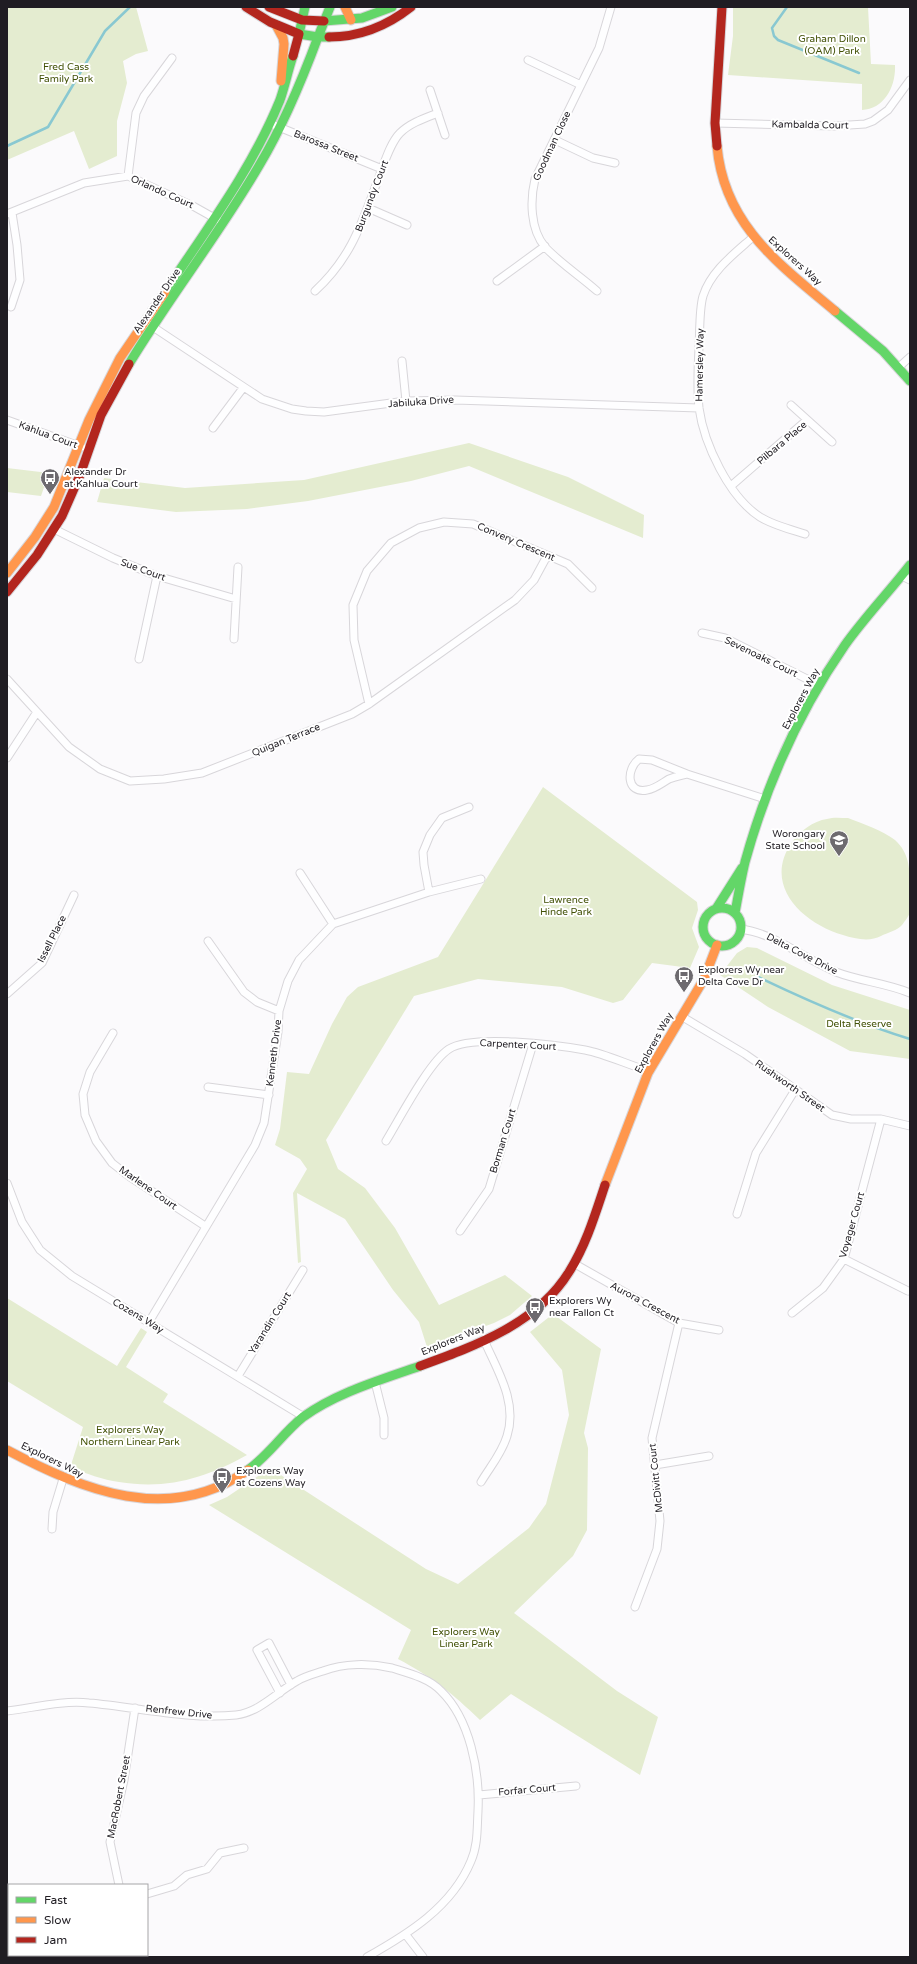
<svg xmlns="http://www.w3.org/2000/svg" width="917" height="1964" font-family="'Varela Round',sans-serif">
	<rect width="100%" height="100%" fill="#fbfafc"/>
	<path fill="#e4ecd0" d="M7,7h129l12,44 -12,3 -13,7 4,22 -10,38v35l-28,13 -15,-38 -67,29z
		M733,7h135l3,57 24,1c1,22 -11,44 -33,45v-26l-134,-9 5,-39z
		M469,443l99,34 76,38 -1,23 -174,-72 -58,15 -103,20 -61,8 -71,3 -79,-10 7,-24 81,10 119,-8z
		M7,468l42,5 -8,23 -34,-4z
		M543,787l154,115 1,8 -6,18 7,19 -9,21 -38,-5 -29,37 -10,3 -51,-16 -84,-8 -64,17 -88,144 12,29 27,19 30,40 44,77 66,-30 27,21 -22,19 -16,8 -67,24 -8,-25 -26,-32 -48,-71 -48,-26 4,69 -3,1 -5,-70 14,-24 -7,-10 -25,-14 5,-16 7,-57 22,2 23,-50 15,-27 11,-10 80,-30z
		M848,818c15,6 34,12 47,22 16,14 15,34 15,53 0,6 1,13 0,19 -1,4 -5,9 -8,13 -4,5 -15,8 -21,11 -11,6 -26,3 -38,-1 -41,-12 -81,-50 -51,-93 8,-11 21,-21 35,-23 6,-2 14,-1 21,-1z
		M747,947l10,1 75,37 78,25v49l-60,-8 -82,-44 -48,-32 17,-22z
		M7,1298l110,68 24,-38 6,4 -21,35 42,27 -5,8 84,53c-41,23 -80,35 -128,27 -16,-2 -33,-9 -49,-14l13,-41 -76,-46z
		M553,1314l48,35 -17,84 4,15 -1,82 -14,26 -59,57 103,78 41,26 -18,58 -129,-81 -31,26c-28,-27 -48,-43 -82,-61l13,-29 -202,-125 18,-8 43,-29 156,101 32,15 71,-56 17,-24 23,-89 -7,-45 -32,-38z"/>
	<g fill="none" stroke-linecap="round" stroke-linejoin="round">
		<path stroke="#89c8d1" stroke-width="2.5" d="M787,7l-15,21 2,8 4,4 81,33
			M7,146l41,-19 57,-96 25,-24
			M756,976c50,24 101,47 154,63"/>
		<g stroke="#d8d6da" stroke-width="9">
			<path id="street" d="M528,60l53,25
				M430,90l15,45
				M269,123l113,46
				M715,123l119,3 31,-2 8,-3 15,-11 22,-30
				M555,140l38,18 22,5
				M128,176l8,-63 8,-17 28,-38
				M368,208l39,17
				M7,214l77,-31 44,-7 65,30 25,14
				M753,237c-19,17 -42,34 -50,59 -4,14 -3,37 -4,52 -1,19 -2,41 0,60 5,36 30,89 61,109 13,8 29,12 45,17
				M497,281l48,-35
				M315,291c37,-34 47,-69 64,-114 5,-13 11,-34 21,-44 10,-10 25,-15 38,-20
				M597,291c-17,-15 -37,-28 -52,-44 -15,-18 -15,-47 -10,-68l64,-131 12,-41
				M11,307l9,-27 -3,-35 -5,-32
				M150,325l112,74 30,10 14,2 18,1 82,-11 49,-1 244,8
				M402,361l4,40
				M899,367l11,-10
				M791,405l41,37
				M7,420l75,27
				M213,428l30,-40
				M731,486l76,-66
				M54,529l59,29 44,18 79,23
				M902,576l8,4
				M702,633l23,5 94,47
				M234,639l4,-72
				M139,659l18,-83
				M7,679l62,68 31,22 30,12 34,-2 38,-6 150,-59 17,-10 146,-104 19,-20 13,-24
				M369,704l-15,-64 -1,-35 14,-34 24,-28 28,-15 25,-6 29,2 95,40 24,24
				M7,758l30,-46
				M687,774c-6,1 -12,3 -18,5 -7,4 -14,10 -22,11 -21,4 -21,-21 -8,-31l13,1 35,14 78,25
				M300,873l33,51
				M429,892l-5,-27 -1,-13 7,-17 12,-17 27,-11
				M740,929c35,4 64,30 96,43 23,9 50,11 74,21
				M208,941l36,51 13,10 22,9
				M7,994l35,-31 32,-68
				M681,1016l64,38 87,61 19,4h30l29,7
				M113,1033l-23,39 -7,22 2,21 11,26 16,22 18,14 75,49
				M208,1087l61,8
				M386,1141c14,-23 43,-79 63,-92 23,-15 108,-4 136,1 21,4 43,15 64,21
				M7,1183l15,39 18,28 32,26 232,141
				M737,1214l19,-61 39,-63
				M460,1231l29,-42 44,-145
				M844,1259l64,32
				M575,1264l104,59 40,7
				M792,1313l31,-25 21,-29 37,-140
				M149,1322l106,-177 9,-22 14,-91 1,-21 9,-30 11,-21 34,-36 96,-32 52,-13
				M238,1376l65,-106
				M375,1382l9,36v17
				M655,1465l54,-9
				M481,1482c9,-15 21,-29 26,-46 11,-34 -10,-66 -23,-96
				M52,1529l1,-17 10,-33
				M635,1607l22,-58 3,-28 -8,-83 27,-115
				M280,1693l-23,-43 12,-7 22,42
				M7,1711c26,-3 55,-11 82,-8 47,4 100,17 147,12 24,-3 41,-23 61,-34 8,-5 17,-7 26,-10 21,-8 47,-8 69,-3 16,5 37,10 49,23 29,28 39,81 37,120 -1,17 0,34 -7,50 -19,46 -63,73 -104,96
				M479,1795l97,-9
				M119,1885l-9,-43 14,-62 11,-72
				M147,1894l27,-8 13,-11 20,-6 13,-16 24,-5
				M406,1935l17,22"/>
		</g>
		<g stroke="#d8d6da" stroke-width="11">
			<path id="fast" d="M305,7l-6,27 19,3 12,-30
				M324,21l38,-3 30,-11
				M165,292c41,-62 87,-123 115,-192 5,-14 8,-30 13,-44
				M835,311l48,40 27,30
				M129,364c41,-68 91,-131 131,-200 24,-40 42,-84 58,-127h11
				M703 927a19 19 0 1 1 38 0a19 19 0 1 1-38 0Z
				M716,909l26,-41
				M735,913c3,-17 6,-34 10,-51 21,-76 55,-152 100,-217 20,-28 44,-53 65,-80
				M248,1470c21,-15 35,-37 55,-53 35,-25 78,-37 117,-51"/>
		</g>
		<g stroke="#d8d6da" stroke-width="11">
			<path id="slow" d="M345,7l6,13
				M276,25l7,13 1,6 -3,37
				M717,146c7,79 62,118 118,165
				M7,573l28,-36 19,-30 35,-87 31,-62 45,-66
				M605,1185l43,-112 56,-94 13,-34
				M7,1450c76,40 162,76 241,20"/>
		</g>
		<g stroke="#d8d6da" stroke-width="11">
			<path id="jam" d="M246,7l24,15 29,12 -6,22
				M269,7l33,13
				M302,20l22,1
				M329,37c31,0 58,-11 82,-30
				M717,146l-2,-23 7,-116
				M7,592l30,-37 25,-39 18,-41 21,-60 28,-51
				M420,1366c55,-20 117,-42 149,-94 17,-27 26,-57 36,-87"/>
		</g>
		<use href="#street" stroke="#fefeff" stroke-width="7"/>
		<use href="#fast" stroke="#63d668" stroke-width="9"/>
		<use href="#slow" stroke="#ff974d" stroke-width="9"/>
		<use href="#jam" stroke="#b3261e" stroke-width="9"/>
	</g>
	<defs>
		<g id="bus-pin" transform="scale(1)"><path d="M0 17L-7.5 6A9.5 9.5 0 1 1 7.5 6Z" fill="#6d6a6f" stroke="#fff"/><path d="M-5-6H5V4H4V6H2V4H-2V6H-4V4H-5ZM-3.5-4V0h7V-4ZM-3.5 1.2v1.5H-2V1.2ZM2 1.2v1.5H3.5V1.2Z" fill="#fff"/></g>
		<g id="school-pin" transform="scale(1)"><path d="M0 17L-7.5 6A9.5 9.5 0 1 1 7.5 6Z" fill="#6d6a6f" stroke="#fff"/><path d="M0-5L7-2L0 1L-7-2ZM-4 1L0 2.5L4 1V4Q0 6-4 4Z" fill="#fff"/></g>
	</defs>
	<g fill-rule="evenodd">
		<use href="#bus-pin" x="50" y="478"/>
		<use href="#school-pin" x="839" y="840"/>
		<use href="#bus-pin" x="684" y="976"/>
		<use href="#bus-pin" x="535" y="1307"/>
		<use href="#bus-pin" x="222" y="1477"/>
	</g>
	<g text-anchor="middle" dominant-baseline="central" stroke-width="4" stroke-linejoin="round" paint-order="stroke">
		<g font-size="10" fill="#425106" stroke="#fff">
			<text x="832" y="39">Graham Dillon<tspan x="832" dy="12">(OAM) Park</tspan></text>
			<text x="66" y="67">Fred Cass<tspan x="66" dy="12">Family Park</tspan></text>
			<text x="566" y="900">Lawrence<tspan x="566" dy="12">Hinde Park</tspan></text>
			<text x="859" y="1024">Delta Reserve</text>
			<text x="130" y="1430">Explorers Way<tspan x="130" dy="12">Northern Linear Park</tspan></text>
			<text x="466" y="1632">Explorers Way<tspan x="466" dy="12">Linear Park</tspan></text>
		</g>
		<g font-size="10" fill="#201d23" stroke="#fff">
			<text transform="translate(810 125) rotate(1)">Kambalda Court</text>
			<text transform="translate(326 146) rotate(22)">Barossa Street</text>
			<text transform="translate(552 146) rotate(-65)">Goodman Close</text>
			<text transform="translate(162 192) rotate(24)">Orlando Court</text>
			<text transform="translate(372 196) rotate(-69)">Burgundy Court</text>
			<text transform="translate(795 261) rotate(42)">Explorers Way</text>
			<text transform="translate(157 301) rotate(-56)">Alexander Drive</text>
			<text transform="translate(700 365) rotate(-89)">Hamersley Way</text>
			<text transform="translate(421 402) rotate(-4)">Jabiluka Drive</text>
			<text transform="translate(48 435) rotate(20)">Kahlua Court</text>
			<text transform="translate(782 443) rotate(-40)">Pilbara Place</text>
			<text transform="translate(516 542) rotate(23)">Convery Crescent</text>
			<text transform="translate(143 570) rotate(20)">Sue Court</text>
			<text transform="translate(761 657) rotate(26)">Sevenoaks Court</text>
			<text transform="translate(801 699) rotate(-62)">Explorers Way</text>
			<text transform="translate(286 740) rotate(-22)">Quigan Terrace</text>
			<text transform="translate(52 939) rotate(-63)">Issell Place</text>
			<text transform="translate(802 954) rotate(27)">Delta Cove Drive</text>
			<text transform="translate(654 1043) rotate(-61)">Explorers Way</text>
			<text transform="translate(518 1045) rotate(3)">Carpenter Court</text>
			<text transform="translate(274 1053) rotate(-83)">Kenneth Drive</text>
			<text transform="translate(790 1086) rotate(35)">Rushworth Street</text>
			<text transform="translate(503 1141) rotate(-73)">Borman Court</text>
			<text transform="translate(148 1188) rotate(35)">Marlene Court</text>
			<text transform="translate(852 1225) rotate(-74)">Voyager Court</text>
			<text transform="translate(645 1303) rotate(28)">Aurora Crescent</text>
			<text transform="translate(138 1316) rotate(31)">Cozens Way</text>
			<text transform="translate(270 1323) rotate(-58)">Yarandin Court</text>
			<text transform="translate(453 1340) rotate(-22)">Explorers Way</text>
			<text transform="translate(52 1460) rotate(26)">Explorers Way</text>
			<text transform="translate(656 1478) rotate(-96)">McDivitt Court</text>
			<text transform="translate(179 1712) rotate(6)">Renfrew Drive</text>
			<text transform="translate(527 1790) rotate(-5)">Forfar Court</text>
			<text transform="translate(119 1797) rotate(-79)">MacRobert Street</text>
		</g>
		<g font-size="10" fill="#201d23" stroke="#fff" text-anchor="start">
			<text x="64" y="472">Alexander Dr<tspan x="64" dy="12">at Kahlua Court</tspan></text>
			<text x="825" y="834" text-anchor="end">Worongary<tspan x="825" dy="12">State School</tspan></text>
			<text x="698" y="970">Explorers Wy near<tspan x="698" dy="12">Delta Cove Dr</tspan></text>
			<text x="549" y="1301">Explorers Wy<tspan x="549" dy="12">near Fallon Ct</tspan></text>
			<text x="236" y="1471">Explorers Way<tspan x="236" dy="12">at Cozens Way</tspan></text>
		</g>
	</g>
	<rect width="917" height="1964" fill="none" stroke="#201d23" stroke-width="16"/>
	<rect x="8" y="1884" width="140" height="72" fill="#ffffff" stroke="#a6a5a7"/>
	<rect x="16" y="1897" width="20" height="6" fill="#63d668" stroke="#a6a5a7"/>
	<text x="44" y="1904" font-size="12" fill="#201d23">Fast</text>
	<rect x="16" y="1917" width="20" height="6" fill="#ff974d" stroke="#a6a5a7"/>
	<text x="44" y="1924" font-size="12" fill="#201d23">Slow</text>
	<rect x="16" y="1937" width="20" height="6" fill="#b3261e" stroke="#a6a5a7"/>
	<text x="44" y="1944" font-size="12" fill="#201d23">Jam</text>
</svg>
